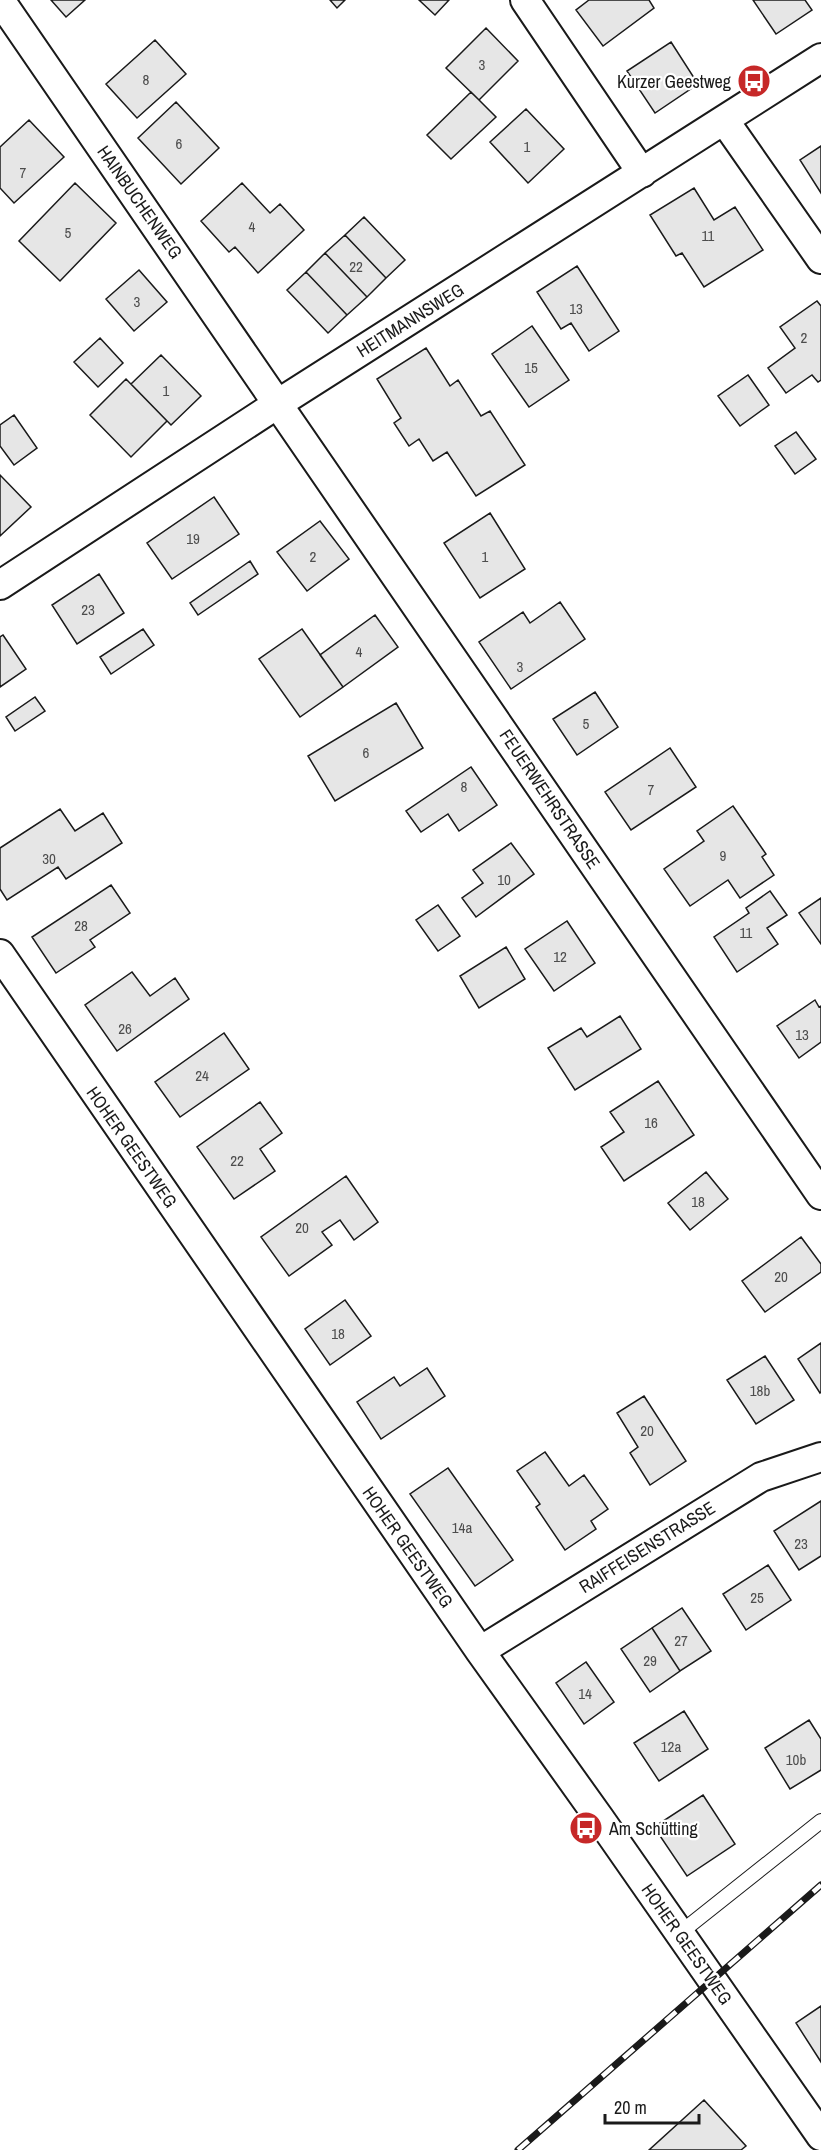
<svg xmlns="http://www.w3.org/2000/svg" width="821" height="2150" font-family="'Archivo Narrow',sans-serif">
	<rect width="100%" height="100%" fill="#fff"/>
	<path fill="#e6e6e6" stroke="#1a1a1a" stroke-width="1.5" d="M51,0h34l-19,17z
		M330,0h15l-8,8z
		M419,0h30l-14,15z
		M589,0h60l5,8 -51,38 -27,-36z
		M753,0h52l7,10 -36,24z
		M486,28l32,33 -39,39 -33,-32z
		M155,40l31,34 -49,44 -31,-34z
		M671,42l27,42 -43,29 -28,-42z
		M471,92l25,25 -45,42 -24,-24z
		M176,102l43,46 -38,36 -43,-46z
		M526,109l38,40 -36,34 -38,-41z
		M29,120l35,37 -50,46 -14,-15v-41z
		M821,146v47l-21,-33z
		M75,183l41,40 -56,58 -41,-40z
		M242,183l28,30 10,-9 24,26 -46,43 -23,-26 -6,5 -28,-31z
		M694,188l20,32 21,-13 28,43 -59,37 -22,-34 -6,3 -26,-41z
		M364,217l41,43 -19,18 -41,-43z
		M345,235l41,43 -19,19 -42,-44z
		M325,253l42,44 -20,18 -41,-43z
		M577,266l42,65 -30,20 -18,-28 -10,6 -24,-37z
		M139,270l28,32 -33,29 -28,-32z
		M306,272l41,43 -19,18 -41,-43z
		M817,301l4,5v74l-3,2 -6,-7 -26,18 -18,-25 27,-20 -15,-21z
		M532,326l37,54 -40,27 -37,-53z
		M100,338l23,25 -25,24 -24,-25z
		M426,348l24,38 8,-6 23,36 9,-5 35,54 -49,31 -29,-44 -14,9 -14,-22 -10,7 -15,-23 7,-5 -24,-39z
		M161,355l40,41 -30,29 -40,-41z
		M748,375l21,30 -29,21 -22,-30z
		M126,379l41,42 -36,36 -41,-42z
		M14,415l23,33 -23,17 -14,-19v-21z
		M796,432l20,27 -21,15 -20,-28z
		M0,475l31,32 -31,29z
		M214,497l25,37 -67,45 -25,-36z
		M490,513l35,56 -45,29 -36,-55z
		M320,521l29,38 -42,32 -30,-39z
		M250,561l8,13 -60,41 -8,-12z
		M99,574l25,39 -47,31 -25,-39z
		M560,602l25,37 -74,50 -32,-47 44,-30 7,11z
		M375,615l23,32 -55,40 -23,-32z
		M143,629l11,16 -43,29 -11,-17z
		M302,629l41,58 -43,30 -41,-58z
		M3,635l23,34 -26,18v-50z
		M595,692l23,35 -41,28 -24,-36z
		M35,697l10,14 -30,20 -9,-14z
		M396,703l27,45 -88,53 -27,-45z
		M670,748l26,39 -65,43 -26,-38z
		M471,767l26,38 -38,26 -11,-17 -27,18 -15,-21z
		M733,806l33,48 -4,3 12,18 -34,23 -12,-18 -38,26 -26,-37 40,-28 -7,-10z
		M60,809l15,22 28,-18 19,30 -56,36 -8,-12 -51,33 -7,-11v-41z
		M511,843l23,31 -58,43 -14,-19 21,-15 -10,-13z
		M111,885l19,28 -40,27 5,7 -39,26 -24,-36z
		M770,891l17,24 -20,13 11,16 -41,28 -23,-35 35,-24 -3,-5z
		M821,898v46l-22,-31z
		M438,905l22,31 -22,15 -22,-31z
		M567,921l28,42 -41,28 -29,-42z
		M506,947l19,32 -46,29 -19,-32z
		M132,972l18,24 25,-18 14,21 -72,52 -32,-46z
		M815,1000l4,7 2,-1v36l-22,16 -22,-32z
		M620,1016l21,33 -66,41 -27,-42 33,-20 6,9z
		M224,1033l25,36 -69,48 -25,-35z
		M658,1081l36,54 -70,46 -23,-34 23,-15 -14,-20z
		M260,1102l22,31 -22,16 15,22 -41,28 -37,-52z
		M706,1172l22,27 -38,31 -22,-27z
		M346,1176l32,46 -24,18 -14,-20 -18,12 10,13 -43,31 -28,-39z
		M801,1237l20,27v8l-56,40 -23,-31z
		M345,1300l26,36 -41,29 -25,-36z
		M821,1343v49l-1,1 -22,-34z
		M765,1356l29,44 -38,24 -29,-44z
		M427,1368l18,28 -64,43 -24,-37 37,-25 6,9z
		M644,1396l42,65 -36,24 -20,-32 8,-6 -21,-34z
		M545,1452l24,34 15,-11 24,34 -17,12 5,8 -31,21 -29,-43 4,-3 -23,-33z
		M448,1468l65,92 -38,26 -65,-92z
		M821,1501v55l-22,14 -25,-39z
		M768,1565l23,35 -45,30 -23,-36z
		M682,1608l29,43 -31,20 -28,-43z
		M652,1628l28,43 -30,21 -29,-43z
		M586,1662l28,40 -30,22 -28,-41z
		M684,1711l24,38 -49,32 -25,-38z
		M809,1720l12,19v31l-31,19 -25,-41z
		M703,1795l32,49 -48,32 -33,-49z
		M821,2006v56l-25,-39z
		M704,2100l42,46 -5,4h-92z"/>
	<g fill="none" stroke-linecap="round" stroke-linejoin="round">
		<g stroke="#1a1a1a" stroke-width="16">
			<path id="lane" d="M680,1933l141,-112"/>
		</g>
		<g stroke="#1a1a1a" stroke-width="32">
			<path id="street" d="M0,0l821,1195
				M525,0l117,173
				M724,120l97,139
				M0,585l279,-182 542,-345
				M0,954l480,697 120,168 221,317
				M480,1651l281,-174 60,-20"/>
		</g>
		<use href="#lane" stroke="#fff" stroke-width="14"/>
		<use href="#street" stroke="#fff" stroke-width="28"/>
		<g stroke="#1a1a1a" stroke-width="7">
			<path id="rail" d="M518,2150l303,-265"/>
		</g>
		<use href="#rail" stroke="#fff" stroke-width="4.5" stroke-dasharray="14" stroke-linecap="butt"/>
	</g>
	<defs>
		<g id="bus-disc" transform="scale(1.725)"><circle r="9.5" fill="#c62828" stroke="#fff"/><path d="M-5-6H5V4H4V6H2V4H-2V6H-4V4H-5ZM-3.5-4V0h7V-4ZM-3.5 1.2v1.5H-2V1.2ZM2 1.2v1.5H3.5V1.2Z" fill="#fff"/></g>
	</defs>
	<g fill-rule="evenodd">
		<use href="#bus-disc" x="754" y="81"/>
		<use href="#bus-disc" x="586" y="1828"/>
	</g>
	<g text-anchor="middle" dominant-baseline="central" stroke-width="4.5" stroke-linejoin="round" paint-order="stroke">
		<g font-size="15" fill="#4d4d4d">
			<text x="482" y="64">3</text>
			<text x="146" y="79">8</text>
			<text x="179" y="143">6</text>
			<text x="527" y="146">1</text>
			<text x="23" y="172">7</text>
			<text x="252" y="226">4</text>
			<text x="68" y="232">5</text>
			<text x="708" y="235">11</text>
			<text x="356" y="266">22</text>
			<text x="137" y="301">3</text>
			<text x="576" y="308">13</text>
			<text x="804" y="337">2</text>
			<text x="531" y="367">15</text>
			<text x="166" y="390">1</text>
			<text x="193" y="538">19</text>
			<text x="313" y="556">2</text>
			<text x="485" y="556">1</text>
			<text x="88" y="609">23</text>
			<text x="359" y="651">4</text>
			<text x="520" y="666">3</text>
			<text x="586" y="723">5</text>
			<text x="366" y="752">6</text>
			<text x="464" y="786">8</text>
			<text x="651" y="789">7</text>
			<text x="723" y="855">9</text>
			<text x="49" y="858">30</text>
			<text x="504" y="879">10</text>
			<text x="81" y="925">28</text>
			<text x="746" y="932">11</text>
			<text x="560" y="956">12</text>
			<text x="125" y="1028">26</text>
			<text x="802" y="1034">13</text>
			<text x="202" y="1075">24</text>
			<text x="651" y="1122">16</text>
			<text x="237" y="1160">22</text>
			<text x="698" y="1201">18</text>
			<text x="302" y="1227">20</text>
			<text x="781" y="1276">20</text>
			<text x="338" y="1333">18</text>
			<text x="760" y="1390">18b</text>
			<text x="647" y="1430">20</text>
			<text x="462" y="1527">14a</text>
			<text x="801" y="1543">23</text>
			<text x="757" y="1597">25</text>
			<text x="681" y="1640">27</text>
			<text x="650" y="1660">29</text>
			<text x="585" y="1693">14</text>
			<text x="671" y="1746">12a</text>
			<text x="796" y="1759">10b</text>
		</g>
		<g font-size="18" fill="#1a1a1a" stroke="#fff" text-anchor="end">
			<text x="731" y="81">Kurzer Geestweg</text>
			<text x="609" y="1828" text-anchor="start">Am Schütting</text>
		</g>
		<g font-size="18" fill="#1a1a1a" stroke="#fff">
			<text transform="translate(140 202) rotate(55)">HAINBUCHENWEG</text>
			<text transform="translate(410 320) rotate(-32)">HEITMANNSWEG</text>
			<text transform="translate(550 799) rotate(56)">FEUERWEHRSTRASSE</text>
			<text transform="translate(132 1147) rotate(55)">HOHER GEESTWEG</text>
			<text transform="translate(408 1547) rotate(55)">HOHER GEESTWEG</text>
			<text transform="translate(647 1547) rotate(-32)">RAIFFEISENSTRASSE</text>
			<text transform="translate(687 1944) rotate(55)">HOHER GEESTWEG</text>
		</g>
	</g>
	<path d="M605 2114v9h94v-9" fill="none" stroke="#1a1a1a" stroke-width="3"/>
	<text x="614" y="2114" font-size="18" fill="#1a1a1a" stroke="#ffffff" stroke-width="4.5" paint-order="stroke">20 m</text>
</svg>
